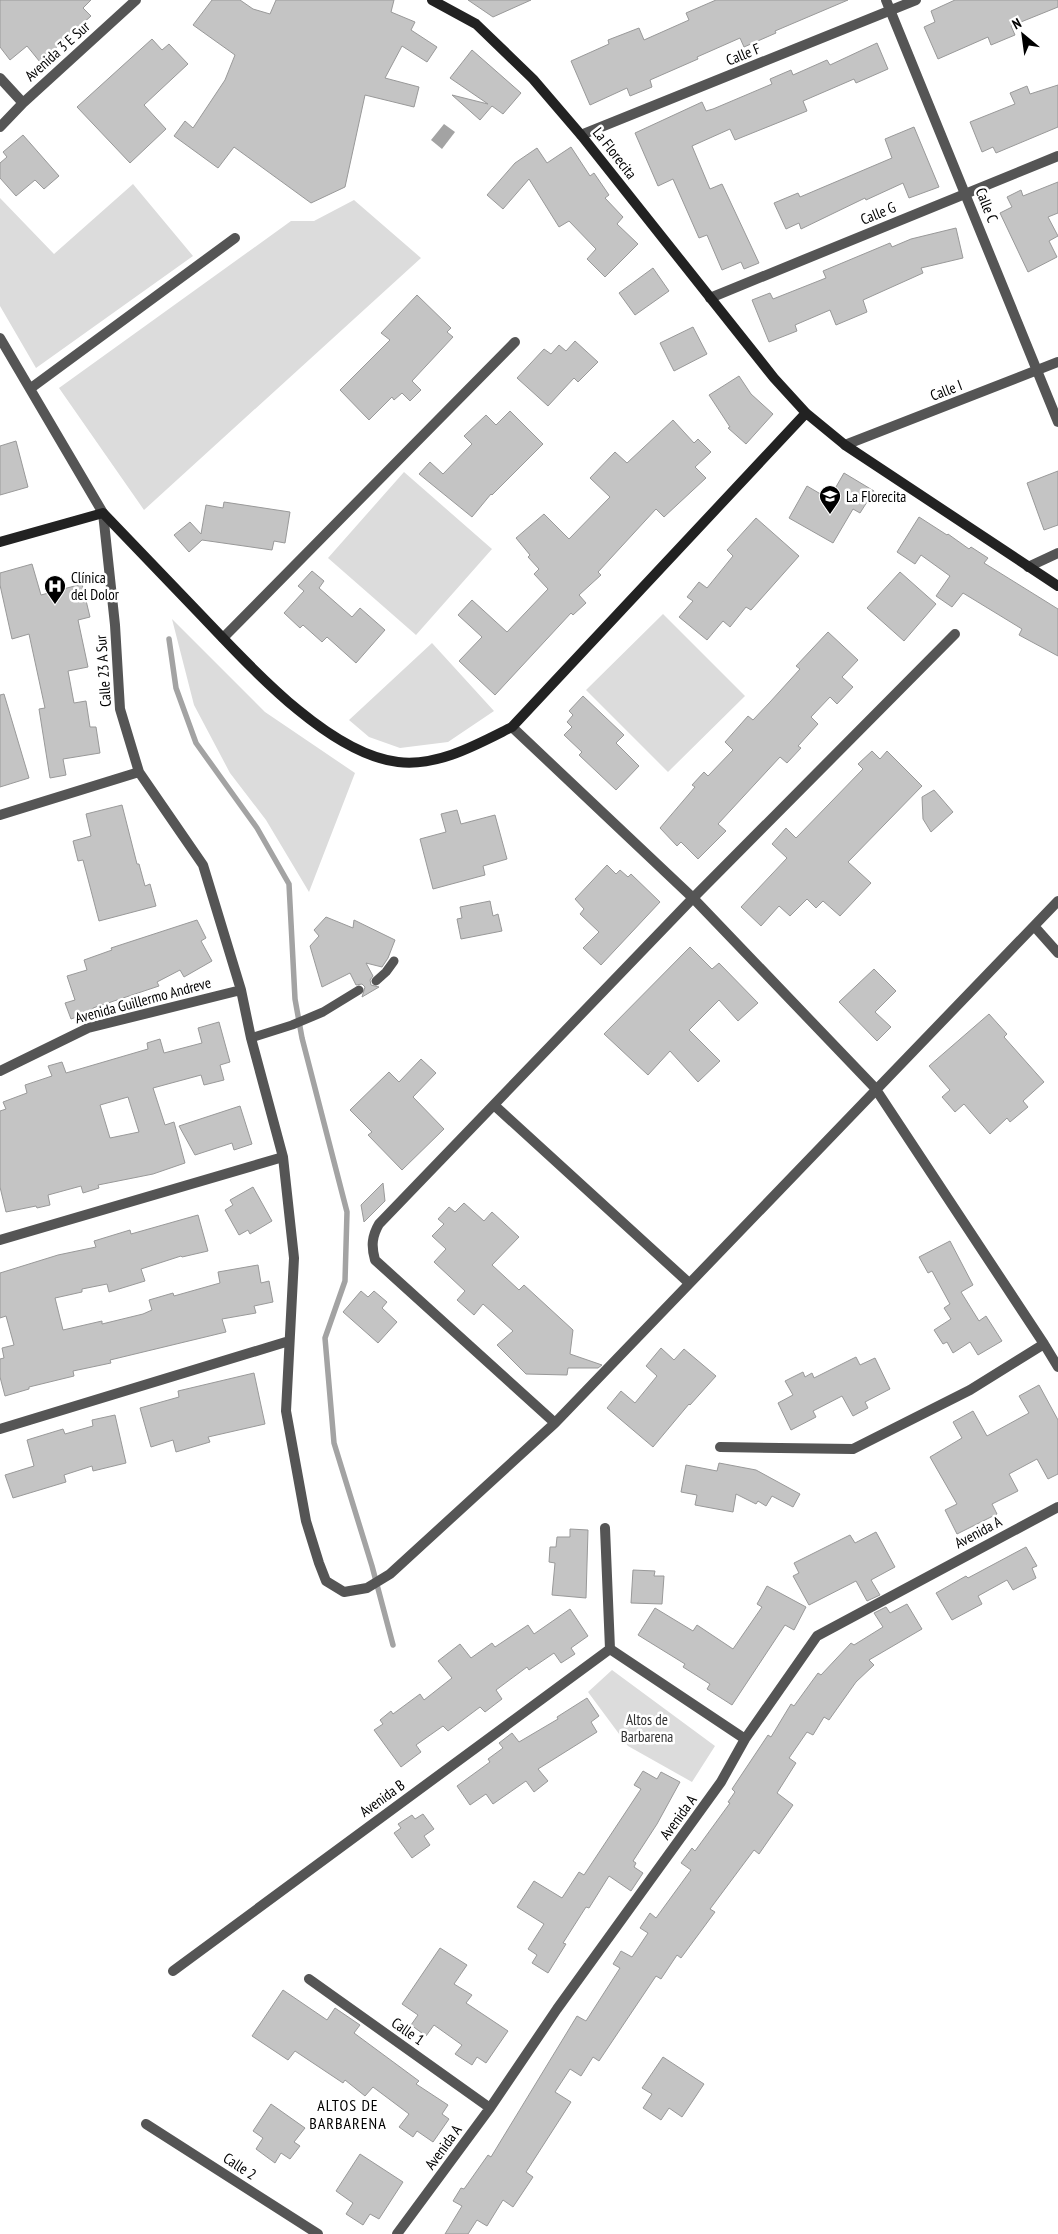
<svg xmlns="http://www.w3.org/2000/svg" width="1058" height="2234" font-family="'PT Sans Narrow',sans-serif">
	<rect width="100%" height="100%" fill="#fff"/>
	<path fill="#dcdcdc" d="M133,184l60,72 -157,112 -36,-62v-108l54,56z
		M354,200l67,58 -277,252 -85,-122 232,-167h23z
		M404,472l88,77 -76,86 -88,-77z
		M663,614l82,82 -77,76 -82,-82z
		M172,619l93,93 90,61 -46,119 -43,-72 -36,-47 -36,-68z
		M432,643l62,68 -46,31 -48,6 -31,-11 -20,-17z
		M612,1670l103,76 -23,36 -64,-36 -40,-54z"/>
	<path fill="#a3a3a3" d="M444,124l11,8 -13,17 -11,-9z"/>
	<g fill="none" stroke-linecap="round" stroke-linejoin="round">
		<path stroke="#a3a3a3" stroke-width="5.5" d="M169,639l7,49 20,55 61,85 32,56 6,115 7,39 45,174 -2,69 -20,57 9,105 38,123 21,79"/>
	</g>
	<path fill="#c4c4c4" stroke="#999" fill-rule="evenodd" d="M0,0h91l-8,8 8,8 -51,46 -13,-16 -17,14 -10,-13z
		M212,0h28l13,9 17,5 6,-14h118l-3,12 24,10 -4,8 26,17 -10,15 -25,-16 -17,32 34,9 -5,20 -49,-12 -20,92 -34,16 -77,-56 -16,21 -44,-32 11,-15 8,7 32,-48 10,-25 -42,-30z
		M468,0h63l-38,17z
		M716,0h132l-73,31 1,2 -32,14 -4,-9 -43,19 1,2 -48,21 2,7 -22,9 -3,-8 -37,17 -19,-44 38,-17 -1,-4 31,-12 5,12 45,-20 -3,-7z
		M955,0h103v7l-47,19 4,9 -24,10 -3,-8 -50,22 -14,-32 11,-5 -4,-11z
		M152,39l10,11 7,-6 19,20 -44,41 22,24 -36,34 -53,-56z
		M877,43l11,26 -32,14 -2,-4 -51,22 4,10 -72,29 -5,-11 -38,17 18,43 12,-5 37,79 -15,6 -3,-7 -19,8 -15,-35 -8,3 -26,-59 -15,7 -23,-53 67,-31 4,9 7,-2 59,-25 -2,-5 21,-9 2,5 34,-15 3,5z
		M472,50l49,43 -18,21 -11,-8 -12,14 -28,-25 36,9 -38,-26z
		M1058,85v42l-62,26 -3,-6 -11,5 -12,-30 45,-18 -5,-11 17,-7 3,8z
		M914,127l25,60 -30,11 -6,-15 -37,17 -1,-2 -64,31 -2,-6 -13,6 -12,-26 24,-10 2,4 92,-39 -7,-19z
		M23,135l36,41 -15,13 -9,-9 -19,16 -16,-18v-15l7,-6 -4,-5z
		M571,147l19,29 4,-3 15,22 -4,3 18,19 -6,7 21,20 -33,33 -18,-18 9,-10 -27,-28 -10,6 -30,-48 -26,30 -16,-14 28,-32 22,-15 10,15z
		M1058,182v31l-10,4 10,19 -9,5 8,16 -29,15 -28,-59 12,-6 -5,-10 14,-7 2,6z
		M956,228l7,30 -42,10 2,5 -60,27 4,12 -31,13 -6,-15 -35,15 2,6 -28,11 -17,-42 18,-7 3,6 53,-21 -3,-7 67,-28 2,4 19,-8z
		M653,268l16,23 -34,24 -16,-22z
		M417,295l34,33 -4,4 6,5 -41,44 9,9 -11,11 -8,-8 -8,7 -2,-3 -23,23 -29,-30 50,-50 -9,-7z
		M693,327l14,27 -33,17 -14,-28z
		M575,341l23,21 -20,20 -4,-4 -26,28 -31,-28 27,-29 7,5 8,-9 7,6z
		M739,376l12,18 22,20 -27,30 -18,-16 2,-1 -21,-32z
		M510,411l33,33 -51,51 -1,-1 -19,23 -53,-43 11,-12 13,12 29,-30 -8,-8 22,-21 10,10z
		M673,420l21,23 4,-4 13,13 -16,15 11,11 -42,39 -8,-8 -58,63 3,3 -22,20 7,8 -13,12 -2,-2 -76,82 -36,-34 23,-24 -24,-22 14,-15 35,32 41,-43 -14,-15 5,-5 -11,-12 2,-2 -14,-17 28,-24 25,25 41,-42 -20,-19 25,-26 12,11z
		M16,441l12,46 -28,8v-49z
		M1058,471v54l-14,5 -17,-47z
		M844,473l30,18 -14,22 -7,-4 -20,34 -44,-25 18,-32 22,13z
		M224,502l66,10 -5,31 -11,-2 -2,9 -70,-10 -13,12 -15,-17 16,-13 11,12 5,-29 17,3z
		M919,517l28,18 1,-1 21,15 2,-2 17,11 -4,5 74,46v47l-39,-21 3,-6 -59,-36 -11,14 -16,-11 14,-20 -29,-21 -6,9 -18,-12z
		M756,518l43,38 -48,54 -5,-3 -16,20 -7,-6 -16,19 -28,-23 14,-16 -6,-4 12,-15 8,6 26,-32 -6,-6z
		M32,564l9,31 41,-11 8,33 -12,3 10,47 -20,4 6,32 12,-2 4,26h6l4,26 -37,6 3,16 -16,3 -11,-69 6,-1 -16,-74 -17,5 -12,-54v-12z
		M312,571l12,10 -5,7 33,29 8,-9 25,22 -29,33 -29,-26 -5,5 -19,-17 -3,3 -16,-15 20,-22 -6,-5z
		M900,572l36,32 -32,37 -37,-33z
		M828,632l30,28 -16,17 11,10 -16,17 -7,-7 -19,20 7,7 -20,22 3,2 -14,15 -7,-6 -62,67 8,7 -28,28 -17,-17 -4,4 -17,-18 35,-41 -3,-2 12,-13 4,4 25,-26 -8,-8 23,-26 5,4 17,-18 30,-33 -4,-3z
		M4,694l25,84 -29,9v-92z
		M583,696l41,39 -8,8 23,23 -23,24 -37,-35 3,-3 -18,-17 8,-8 -5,-5 6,-7 -4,-4z
		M872,751l8,8 7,-8 35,35 -74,76 23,21 -31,33 -17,-15 -7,7 -9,-9 -17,17 -11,-10 -18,20 -20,-19 46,-49 -15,-14 14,-16 10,10 67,-69 -5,-5z
		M934,790l19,22 -22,20 -8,-13 -1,-22z
		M122,805l15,59h2l6,22 5,-2 6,22 -57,15 -16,-61 -5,1 -5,-20 18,-5 -5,-22z
		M457,810l4,14 34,-9 12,44 -24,7 2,9 -52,14 -13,-50 26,-7 -5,-18z
		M607,865l9,9 4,-4 8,7 3,-3 29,28 -59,63 -18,-17 16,-16 -19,-18 4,-5 -9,-10z
		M490,901l3,15 5,-2 4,17 -41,8 -4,-20 5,-1 -2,-11z
		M326,917l27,11 1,-8 41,20 -7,18 -6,9 -16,-4 7,13 -3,4 1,5 8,2 -17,10 3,-10 -3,-3 -6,1 -6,-12 -28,14 -12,-41 9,-10 -5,-6z
		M197,920l9,18 -5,3 11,20 -28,16 -4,-7 -23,12 2,4 -66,22 1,3 -23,8 -6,-16 10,-3 -8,-24 20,-6 -3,-10 28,-10 -1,-2z
		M690,947l22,22 7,-6 39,40 -20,18 -19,-21 -30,30 31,31 -22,21 -28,-31 -22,24 -44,-41z
		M874,969l22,22 -21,21 16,15 -14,14 -38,-39z
		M989,1014l18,20 -3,3 40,45 -21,19 5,6 -18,15 -3,-4 -17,16 -26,-30 -9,8 -13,-15 8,-7 -21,-24z
		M219,1022l11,40 -10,3 4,15 -20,5 -3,-10 -48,13 12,37 9,-3 11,41 -32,11 -55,11 1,3 -16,5 -2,-7 -33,9 2,10 -13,3 -1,-2 -30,6 -6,-25v-76l6,-2 -3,-7 24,-9 -2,-8 27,-9 -4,-10 14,-4 4,11 82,-24 -1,-6 13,-4 4,14 38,-10 -4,-15zM128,1097l11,35 -29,6 -10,-33z
		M421,1059l15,14 -23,24 31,32 -42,41 -34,-35 4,-3 -22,-22 39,-38 10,10z
		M240,1106l12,38 -18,6 -2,-7 -37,12 -16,-29z
		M383,1183l2,18 -21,21 -3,-17z
		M253,1187l19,34 -22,13 -2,-4 -9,5 -14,-25 8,-5 -3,-5z
		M464,1203l20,18 8,-9 27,25 -27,28 27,25 5,-5 49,45 -3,24 32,11 -4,3h-30l-1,7 -41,-1 -29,-29 16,-14 -30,-27 -9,11 -17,-15 8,-9 -31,-29 12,-13 -14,-13 12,-12 -6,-5 11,-12 6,5z
		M198,1215l10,36 -26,6 -1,-1 -40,13 4,12 -36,11 -2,-8 -25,5v3l-27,6 8,32 39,-9v3l41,-10 9,-4 -3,-10 24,-7 1,3 46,-13 -2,-11 40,-7 3,18 8,-2 4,21 -19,4 2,7 -34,6 4,13 -116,28 1,3 -38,8 1,5 -45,11v2l-24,7 -5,-19v-18l4,-1 -2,-10 12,-3 -8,-29 -6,2v-45l58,-18 38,-8 -2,-6 36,-11 1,4z
		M950,1241l23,44 -12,7 18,29 7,-5 16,25 -24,14 -8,-13 -17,11 -6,-11 -4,2 -9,-14 17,-11 -7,-11 6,-4 -18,-33 -4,2 -9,-16z
		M361,1291l7,6 6,-6 13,11 -5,6 15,14 -19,21 -35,-31z
		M661,1348l13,12 10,-11 32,27 -26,29 -1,-1 -36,43 -46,-39 14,-17 14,12 22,-27 -11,-10z
		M856,1357l4,8 15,-7 15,31 -25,13 3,6 -15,8 -11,-20 -29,15 3,6 -25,13 -13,-27 15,-8 -8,-14 18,-9 2,5 7,-4 2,5z
		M254,1373l11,51 -57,13 2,5 -34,10 -3,-12 -22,7 -11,-39 39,-11 -1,-6z
		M1039,1385l19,35v54l-10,5 -11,-20 -28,15 9,17 -26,13 5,10 -40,20 -12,-24 12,-6 -27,-47 32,-19 -9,-16 20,-11 14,25 42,-23 -10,-17z
		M115,1415l11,48 -33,8 -1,-5 -28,9 2,7 -53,16 -8,-23 29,-9 -7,-26 36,-11 2,5 28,-8 -1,-6z
		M719,1463l37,7 44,24 -7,13 -21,-11 -6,10 -8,-5 -2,3 -20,-10 -3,18 -38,-7 2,-10 -16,-3 5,-27 31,6z
		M570,1529l18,1 -2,68 -34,-3 3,-32 -6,-1 1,-15h6l1,-10h13z
		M876,1532l19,35 -24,13 9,15 -13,6 -11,-20 -47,24 -16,-29 6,-3 -5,-10 56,-28 5,8z
		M1026,1547l11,19 -5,2 4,10 -23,12 -6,-10 -29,16 4,8 -30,16 -16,-27 30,-17 2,2z
		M633,1570l22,1 -1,5h10l-2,28 -31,-1z
		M767,1586l39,21 -12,23 -9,-5 -53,80 -25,-16 3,-5 -27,-17 2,-3 -47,-29 17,-27 38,23 4,-6 36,24 29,-42 -5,-3z
		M907,1604l15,25 -53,31 5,5 -18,17 -27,38 -5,-3 -11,18 -6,-3 -18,26 7,5 -19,30 16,12 -25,36 -9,13 -5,-4 -44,59 5,3 -34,46 -4,-3 -16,24 -5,-3 -57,85 -6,-4 -12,19 -11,-7 -15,23 16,10 -45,70 7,5 -20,30 -10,-7 -16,26 -10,-6 -9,14h-23l17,-28 -9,-5 8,-13 3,1 24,-34 3,2 86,-141 9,5 34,-53 -7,-4 8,-13 11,6 16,-24 -8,-5 10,-15 6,5 35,-48 -10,-7 11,-15 3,3 35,-48 -2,-1 7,-10 -3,-3 36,-54 3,2 20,-33 3,2 24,-33 3,2 30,-32 3,2 29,-18 -9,-14 12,-6 4,6z
		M570,1609l18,27 -17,12 4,6 -14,9 -7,-10 -25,17 -2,-3 -31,23 6,9 -17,13 -5,-5 -32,24 -5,-5 -27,19 5,7 -20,15 -27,-37 9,-6 -3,-4 11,-9 2,3 27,-20 4,6 28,-22 -14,-17 22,-17 11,14 21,-15 3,4 33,-22 6,9z
		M587,1698l12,18 -8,6 6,10 -59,37 10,12 -14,11 -8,-11 -33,23 -7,-10 -16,11 -13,-19 33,-24 -2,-3 15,-11 -4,-5 13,-10 7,9 39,-23 -1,-2z
		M643,1771l14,8 4,-7 19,10 -23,42 -24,37 3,2 -2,4 9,6 -12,18 -22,-15 -20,32 -3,-1 -23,36 3,1 -18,29 -16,-10 5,-8 -9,-6 16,-25 -27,-17 17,-26 28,17 17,-26 5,3 57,-86 -7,-4z
		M423,1814l11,15 -10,7 6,9 -18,13 -18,-25 7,-5 -3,-4 14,-9 3,4z
		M440,1948l27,17 -13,19 18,11 -6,8 42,28 -22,32 -9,-6 -5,8 -17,-11 7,-9 -28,-20 -8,11 -15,-11 7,-10 -16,-11z
		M283,1990l44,30 8,-12 25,17 -6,8 65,48 -3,3 32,21 -6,9 7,5 -16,23 -16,-11 -4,6 -14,-10 10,-13 -36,-27 -8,9 -20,-16 -2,3 -48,-32 -7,9 -36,-24z
		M663,2057l41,27 -22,33 -13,-9 -8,12 -18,-12 9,-14 -10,-6z
		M271,2104l34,24 -11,14 6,4 -10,13 -9,-6 -6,10 -19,-14 7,-11 -10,-7z
		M360,2154l43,28 -24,37 -9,-5 -7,11 -17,-11 7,-11 -17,-12z"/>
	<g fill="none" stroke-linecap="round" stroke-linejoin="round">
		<path stroke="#555" stroke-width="9" d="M376,981l10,-9 8,-11
			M251,1038l41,-13 31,-13 36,-22"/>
		<path stroke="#555" stroke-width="10" d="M886,0l172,422
			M0,78l23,25
			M0,127l23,-24 113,-103
			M581,135l335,-135
			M710,298l348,-142
			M0,338l103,175 12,112 5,84 19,63 64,93 38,125 10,48 32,119 11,101 -8,153 20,110 13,42 7,18 18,11 23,-4 23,-14 165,-151 503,-522
			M31,388l204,-150
			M845,445l213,-83
			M1028,567l30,-14
			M223,638l292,-296
			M512,727l181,171 182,190 169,256
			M0,815l139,-43
			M1034,926l24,27
			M0,1071l88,-43 153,-38
			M494,1105l195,178
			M0,1240l283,-83
			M555,1423l-180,-163c-4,-14 -3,-24 4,-36l314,-326 262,-264
			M0,1429l289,-88
			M720,1447l133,2 117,-59 74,-46 14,23
			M610,1649l135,90
			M173,1971l437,-322 -5,-121
			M309,1979l181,129
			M146,2124l172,110
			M397,2234l93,-126 67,-99 164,-227 24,-43 72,-103 241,-129"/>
		<path stroke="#222" stroke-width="10" d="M432,0l44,24 57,55 48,56 193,243 32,35 39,32 213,141
			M0,542l103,-29c32,33 63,66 95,99 47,49 129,142 200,150 40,5 80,-18 114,-35l294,-314"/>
	</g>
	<defs>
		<g id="school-pin" transform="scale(1.125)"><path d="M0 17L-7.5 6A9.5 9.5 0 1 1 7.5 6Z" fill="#000" stroke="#fff"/><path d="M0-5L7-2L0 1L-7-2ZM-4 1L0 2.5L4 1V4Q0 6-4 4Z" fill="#fff"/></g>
		<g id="hospital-pin" transform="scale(1.125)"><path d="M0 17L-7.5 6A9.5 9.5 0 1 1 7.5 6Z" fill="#000" stroke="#fff"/><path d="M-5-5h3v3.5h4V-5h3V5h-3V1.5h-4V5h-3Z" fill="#fff"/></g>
	</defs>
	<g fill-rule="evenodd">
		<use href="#school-pin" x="830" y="496"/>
		<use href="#hospital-pin" x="55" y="586"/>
	</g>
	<g text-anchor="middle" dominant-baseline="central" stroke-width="5" stroke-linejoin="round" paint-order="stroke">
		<g font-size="15" fill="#000" stroke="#fff">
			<text transform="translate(57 51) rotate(-42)">Avenida 3 E Sur</text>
			<text transform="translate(743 54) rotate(-22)">Calle F</text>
			<text transform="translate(615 153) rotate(52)">La Florecita</text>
			<text transform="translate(987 205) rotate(68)">Calle C</text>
			<text transform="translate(878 213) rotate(-22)">Calle G</text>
			<text transform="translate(946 390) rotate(-21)">Calle I</text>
			<text transform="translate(103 671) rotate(-94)">Calle 23 A Sur</text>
			<text transform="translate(143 1000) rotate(-15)">Avenida Guillermo Andreve</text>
			<text transform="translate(978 1532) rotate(-28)">Avenida A</text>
			<text transform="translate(382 1798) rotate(-36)">Avenida B</text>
			<text transform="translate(678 1817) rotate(-54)">Avenida A</text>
			<text transform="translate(408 2031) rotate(35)">Calle 1</text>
			<text transform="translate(443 2147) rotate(-54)">Avenida A</text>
			<text transform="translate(240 2166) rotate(33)">Calle 2</text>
		</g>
		<g font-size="15" fill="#000" stroke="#fff" text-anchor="start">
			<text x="846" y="496">La Florecita</text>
			<text x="71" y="577">Clínica<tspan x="71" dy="17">del Dolor</tspan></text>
		</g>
		<g font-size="15" fill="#333" stroke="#fff">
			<text x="647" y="1719">Altos de<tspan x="647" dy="17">Barbarena</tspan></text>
		</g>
		<g font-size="16" letter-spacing="1" fill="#000" stroke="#fff">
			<text x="348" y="2105">ALTOS DE<tspan x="348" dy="18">BARBARENA</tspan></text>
		</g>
	</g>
	<g transform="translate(1023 35) rotate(331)" stroke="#ffffff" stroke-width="4" paint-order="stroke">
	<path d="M0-4L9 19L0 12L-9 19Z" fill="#000000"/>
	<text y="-8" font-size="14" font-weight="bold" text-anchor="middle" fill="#000000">N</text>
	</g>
</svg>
